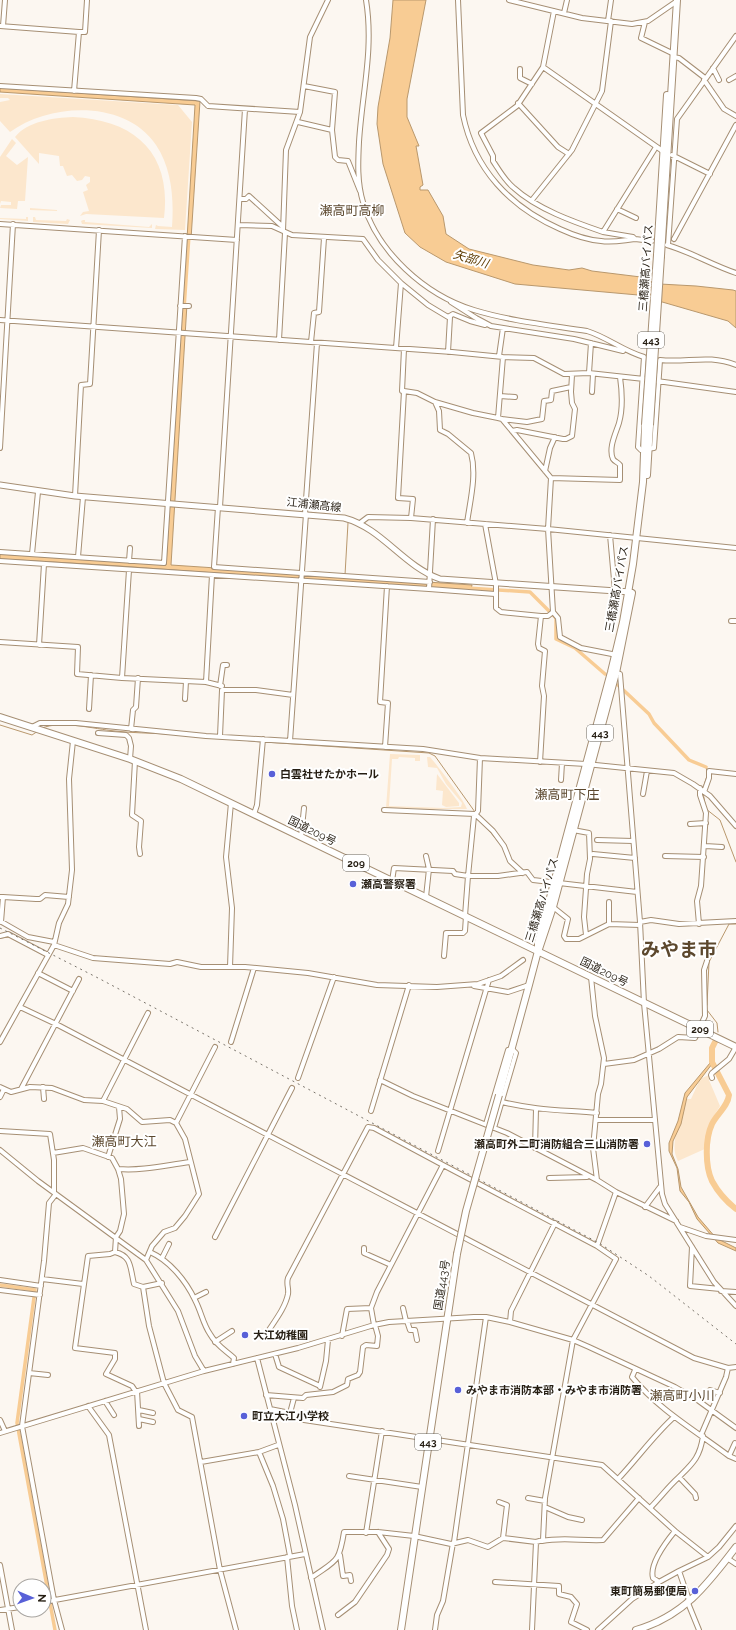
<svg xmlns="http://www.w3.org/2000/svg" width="736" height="1630" font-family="Raleway,'Noto Sans JP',sans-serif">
	<rect width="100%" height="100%" fill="#fcf7f1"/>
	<path fill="#fce7cd" d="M0,94l178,11 14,17 -7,108 -30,-1 1,-4 2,1 14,1c2,-28 0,-58 -16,-82 -31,-46 -106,-42 -146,-13l-10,-11v-19l10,-2 -2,-2h-8z
		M73,117c62,3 99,36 91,101l-78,-4 -6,2 3,-4 6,-1 -6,-19 5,-2 -2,-5 4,-3v-5l-5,-1 -3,4 -5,1 -5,-6 -5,1 -4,-10h-3l-1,-10 -20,-3v11l-24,-27c13,-16 38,-19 58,-20z
		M12,139l4,4 -10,13 11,9 11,-8 -3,44h-7l-1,8 -17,-1 1,-3h10v-3l-10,-1 -1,3v-47z
		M30,208l27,2v1l-27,-1z
		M26,217h2v4l-28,-2v-1l26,1z
		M33,217h2l1,3 30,1 1,-2 3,1 -2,4 -35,-2z
		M83,220h2v2l64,5 3,-3v4l-70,-4 -1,-3z
		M390,754l30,1v6h-5v-3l-16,-1 -1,2h-6l-3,47 54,2 18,-1 1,-4 -16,-19 -9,-16 -9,-1 -1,-10h3c7,8 35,44 37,52h-32l-3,2 -19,-3h-27z
		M437,774l22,29v3l-13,1 -4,-2 1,-14 -7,-1z
		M709,1075l1,4 -1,1 11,26 -8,13 -5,14v15l-29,13c-10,-18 4,-42 9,-62h4l9,-20z"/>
	<path fill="#f8cc94" stroke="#b9986d" d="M393,0h33l-19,99v18l12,29h-3l7,39 -3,2v3h8l15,26 3,18 23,15 64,16 36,5 13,-2 10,3 57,7 11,6 36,2 37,4 3,1v37l-8,-7 -90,-26 -123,-11 -69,-22 -26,-15 -15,-14 -22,-69 -6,-40 1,-17 12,-69z
		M0,88l200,13 -9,138h-4l8,-134 -195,-13z
		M187,304l-16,261 301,20 -1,5 -166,-10v-2h-6l-1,1 -193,-14 -105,-6v-5l166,11 16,-255z
		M710,1063l2,1 -25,33 -6,27 -8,17 -1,13 6,15 3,18 17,30 18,21 20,10v3l-18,-8 -21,-24 -8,-17 -9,-11 -3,-23 -8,-17v-8l9,-22 7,-28z"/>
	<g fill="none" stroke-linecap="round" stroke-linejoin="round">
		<path stroke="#b9986d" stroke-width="1" d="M345,575l3,-52
			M0,725l32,10 6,-4
			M42,728c20,-8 52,1 73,3 17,2 35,2 53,3
			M195,737l30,2
			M242,740l19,2
			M264,742l165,11 6,3 40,56
			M706,767l1,4
			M704,785l3,-9
			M703,792l2,12
			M706,809l14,11 16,42
			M487,828l13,16
			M0,938l10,-1
			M707,1005l2,-43 20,-38h7
			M707,1010l10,13 1,9"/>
		<path stroke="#f8cc94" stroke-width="3.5" d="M184,309l5,-74
			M467,588l63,4 26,26v21l19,9 30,26
			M618,685l31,29 5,9 35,37 17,7
			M0,1285l35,5 -18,133 38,207"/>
		<path stroke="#f8cc94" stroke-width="6" d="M715,1042l-3,6v14l17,33c-1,11 -12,19 -17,29 -7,15 -7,42 0,57 6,11 15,21 24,28"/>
		<g stroke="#a68f74" stroke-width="6">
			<path id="minor" d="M366,0c8,49 -4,93 -7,142 -1,20 -2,40 4,60 14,50 62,93 111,108 36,11 75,15 113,21 20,6 36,20 57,26l-6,90 3,3 13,-2 6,-88c28,3 48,-6 76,5
				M458,0l5,115c11,54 47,92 97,114 13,6 27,11 41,12 12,2 23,-1 34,-2
				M509,0l73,18 50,6 16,-3 29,-20
				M554,11l-11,56 -26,39 -36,27 12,23v5c6,9 12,20 21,27 23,21 60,34 89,44
				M564,13l3,-13
				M608,21l3,-21
				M645,22l-4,16 33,16
				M0,26l79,6 -5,59
				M3,26l2,-26
				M77,32h8l2,-32
				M673,57l6,1 26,20
				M543,67l121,85
				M713,68l6,12
				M520,69v9l12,6
				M704,80l20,29 12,7
				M729,80l7,-4
				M0,86l196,12 5,1 7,7 92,6
				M304,86l31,6 -3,38
				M518,103l40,44 11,7
				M298,122l34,8 3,27 3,3 10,1 12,30
				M672,155l38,19
				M240,199h6l3,-3 34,31
				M532,200l40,-50 30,-59 9,-70
				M617,209l19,9
				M0,224l237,16
				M238,225l34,1 20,9 71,4 15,21 23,23 -5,65
				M283,231l3,-81 14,-38 10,-75 18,-37
				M674,239l62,-114
				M652,241l-17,-2 -2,-2 -30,-5 53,-85
				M667,245c24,7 45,20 69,28
				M668,245l9,-126 59,-83
				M401,283l27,22 20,12 5,-3 17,7 15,4
				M451,302l25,16 15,8 83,13 49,12
				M180,306h9
				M0,320l452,32 51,5 31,1 30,16 25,-1 55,6
				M279,340l6,-107
				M311,342l3,-29 5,-1 5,-74
				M404,349l-2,42h2l-6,107 15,1 -2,19
				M448,352l2,-35
				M499,356l4,-28
				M503,357l-5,61 4,1 49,59 -3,51 5,83 -5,4h-7l-3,28 1,4 6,3 -3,35 2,10 -4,66
				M589,373l2,-30
				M657,381l79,11
				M404,391l13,2 18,9 38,11 25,5
				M592,392l1,-18
				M500,396l15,1
				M435,402l4,9 1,19 8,4 23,19c6,22 -1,48 -4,70
				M502,419l25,3 15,-3 2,-18 7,-1 1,-9 19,-4
				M512,431l5,-1 46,9h3l6,-3 3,-27 -3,-6 -1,-11 1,-17
				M0,448l13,-224
				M545,471l5,-23 5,-11
				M551,478l69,2v-15c-2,-3 -5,-3 -7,-6 -5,-11 3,-26 6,-36 4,-14 3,-32 1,-46
				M75,496l6,-111 9,-1 9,-154
				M218,507l-4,60 216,15
				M220,507l25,-398
				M305,514l12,-171
				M433,519l-4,70 66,5
				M360,523l8,-6 43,1 137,11 188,19
				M485,524l11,60v24l5,4 40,4
				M610,535l5,56
				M0,552l164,11 21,-327
				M32,554l6,-62
				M78,557l5,-60
				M0,561l429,28
				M129,561l1,-13
				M553,612l5,6 2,19 21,11 36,7
				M731,621h5
				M0,642l78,5 -1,27 45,4 84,4 6,-107
				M39,645l5,-81
				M616,673l4,1 20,248 4,81 18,191 3,10 49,78 22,24
				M122,678l7,-108
				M206,682l16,4
				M220,686l3,-21h4
				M185,699l1,-18
				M89,709l2,-34
				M32,727l8,-4h36l130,13 217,13 57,9 106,6 88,9 19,11 17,12 26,30
				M131,729l2,-19 3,-3 2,-29
				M98,733l28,2 3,3 2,8 -1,13
				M220,736l2,-46h34l37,5
				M290,741l16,-227
				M385,747l3,-44 -8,-1 7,-116
				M480,758l-2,53 -4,5 -6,60h30l29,-4 6,8 104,12
				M135,761l-3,54 9,6 -2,26 1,7
				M561,780l1,-17
				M704,792l5,-14v-7l27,3
				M643,794l4,-23
				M384,810l91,4 18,17 11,15 6,15 13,12
				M254,814l3,-9 6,-66
				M690,824l16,-1
				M573,830l16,3 1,26 -3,15 -3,43 2,18
				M301,837l3,-29
				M597,840l36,1
				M705,846l17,1
				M593,854l42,4
				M426,856l3,13 -3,28
				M665,856l39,1
				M392,881l2,-13 59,3 2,3 13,2 -3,40
				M0,897h3l-2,25
				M3,897l33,2h4l5,-4 24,2
				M553,907l15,12 -4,17 2,3h13l30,-15 31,1
				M0,921l28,16 26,5
				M640,922l11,-2 28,4 57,-3
				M609,924v-22
				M699,924l-2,-23 4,-15 5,-73 -6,-18v-7
				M0,936l8,-2 40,21
				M54,945l39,13 77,6 7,-2 24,5h44l63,6 69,12 60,2 41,-3 23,-8 22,-16
				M444,956l2,-23h17l2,-2 1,-15
				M230,967l2,-59 -6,-51 5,-54
				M38,973l35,18
				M591,977l4,39 9,42 -3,26 -3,10 -5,54 4,32
				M474,986l34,6 21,-7
				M20,1007l36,17 638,334 34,10 -2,9 -25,58
				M0,1042l54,-97 5,-22 9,-19 4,-34 -3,-91 4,-38
				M231,1042l23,-74
				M604,1064l30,-4 25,-11 19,-12 17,1 10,-22 -1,-46 3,-9
				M298,1078l36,-101
				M712,1078l-1,-3 1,-2 17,-14 7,-12
				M380,1080l33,16 94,37 90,47 19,12 60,29
				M0,1087l11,5 19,-5 22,1 32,12 19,1 24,8 15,13 28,-2 6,3
				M43,1087l1,12
				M21,1089l58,-110
				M0,1097l4,-8
				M103,1101l45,-88
				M502,1102c32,8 62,8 95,11
				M371,1111l38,-126
				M596,1120h58
				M486,1124l22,-74 4,-1 4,4 -22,75
				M0,1131l50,3 4,26v32
				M535,1148l1,-39
				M0,1150l38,31 108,79 32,51 17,45 9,15
				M438,1151l51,-171
				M53,1153l30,-5 29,10 6,11 3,10 3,35 -4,17 -4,6 -1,15
				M108,1157l12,-38 -1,-12
				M443,1165l154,81
				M118,1169c25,2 48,-4 72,-7
				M549,1178l38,-1
				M56,1194l-7,9 -5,58 -22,165 32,174 8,30
				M645,1207l15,-20
				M680,1227l26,9 30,4
				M215,1237l77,-149
				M692,1247l-2,39 30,3
				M364,1248v5l27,12
				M150,1252c20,9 36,29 45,48 6,11 8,24 15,34 6,11 15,16 24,24l-1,6
				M162,1258l7,-14
				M146,1260l6,-14 12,-14 11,-4 10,-12 14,-22 -14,-55 -9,-16 39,-76
				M42,1279l41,5
				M0,1280l41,6
				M162,1283l-19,4 6,39 15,57 14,27 14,7 28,153 16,60
				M0,1290l40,5
				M721,1291l15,1
				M194,1298l12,-6
				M371,1308l3,17
				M403,1308l3,13
				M407,1321l3,9h5l2,10
				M510,1322l1,-11 44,-88
				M265,1336c8,-13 20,-27 23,-42 1,-6 -2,-10 0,-16l80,-151 6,1 69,37 -66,127 -6,16 -24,1 -5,27
				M215,1342l17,-11
				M275,1354l4,13 41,19
				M257,1358l38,147 28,125
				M728,1368l8,-1
				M635,1370l-3,7c27,33 64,54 97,79l7,3
				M29,1373l19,2
				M320,1387l6,-26 2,-21
				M710,1390l10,3
				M137,1391l2,35
				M136,1392l-4,-6 -26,-12 9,-15v-6l-40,-5 13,-92 22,-2 5,-2c17,4 15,16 19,32l9,3
				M266,1395l37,3 3,-3 27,-3 14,-7 1,-6 10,-4 2,-3 3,-25 3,-2 11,1 1,-10 -3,-11
				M105,1401l9,14
				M88,1406l21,29 37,195
				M270,1409l20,4 14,7 298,45 73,66c-9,11 -26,33 -22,47l6,4 20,-11 10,29 -1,3 11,27
				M139,1410l14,3
				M290,1413l4,-15
				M139,1419l14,3
				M0,1420l5,11
				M0,1433l204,-62 94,-23 76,-23 15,-3 85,-5h12l24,5 63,18 16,7 86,40 21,12 40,29
				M259,1452l14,34 10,33 7,37
				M729,1456l6,-13
				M201,1462l58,-10 19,-7
				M349,1476l73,11
				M679,1477l16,17 1,4
				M618,1479c19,-20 36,-44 56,-62
				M528,1498l17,3
				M499,1502l8,3 -4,33
				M545,1507l23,10 14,3
				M650,1508c10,-10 18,-21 28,-30 14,-14 22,-20 25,-42
				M675,1531l33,26 -29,14
				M366,1533l16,-102
				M542,1541c20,-4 40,0 61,-1l36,-42
				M454,1542l32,-225
				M340,1555l3,21 7,-1 1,6
				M287,1557l5,49 5,24
				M708,1557l11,-10 17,-21
				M727,1558l9,6
				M0,1565l12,65
				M311,1578c25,-18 28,-14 33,-46h34l36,4 37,8 17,-4 20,7 15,-9 33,4 7,-2 2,-42 28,-158 43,-81 -19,-13 19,-54
				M495,1582l64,4v8l12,3 6,7 -6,18 16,8
				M44,1602l261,-48
				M0,1610l20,-3
				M338,1615l17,-13 32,-47 2,-6 -11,-17
				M435,1630l2,-15 6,-14 10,-58
				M532,1630l4,-88
				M598,1630l34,-31 27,-17"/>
		</g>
		<g stroke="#a68f74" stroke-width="7">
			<path id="major" d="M0,485l75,11 269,22c38,10 59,48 96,61l191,13"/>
		</g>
		<g stroke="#a68f74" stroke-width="8">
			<path id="highway" d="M657,255l10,-160
				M661,256l16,-256
				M647,475l3,-50
				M0,717l130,42 51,20 555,268
				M539,949l14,-42 63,-234 16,-80
				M499,1095l30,-110 9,-34v-9l73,-270 12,-50 10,-58 10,-82 2,-57
				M401,1630l56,-376
				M636,1630c48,-14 71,-45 100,-83"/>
		</g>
		<use href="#minor" stroke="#fff" stroke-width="4"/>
		<use href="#major" stroke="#fff" stroke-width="5"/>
		<use href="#highway" stroke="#fff" stroke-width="6"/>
		<path stroke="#7b756c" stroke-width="1" stroke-dasharray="2 4" stroke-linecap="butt" d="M0,928l100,51 499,264 50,33 87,68"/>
		<g stroke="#a68f74" stroke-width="8" stroke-linecap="butt">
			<path id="highway-bridge" d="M645,425l12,-170
				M650,425l11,-169
				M457,1254l9,-43 33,-116"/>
		</g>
		<use href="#highway-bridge" stroke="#fff" stroke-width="6"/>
	</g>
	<g fill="#5860d8" stroke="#fff" stroke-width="1.5">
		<circle cx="272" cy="774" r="4"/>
		<circle cx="353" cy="884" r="4"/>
		<circle cx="647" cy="1144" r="4"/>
		<circle cx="245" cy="1335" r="4"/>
		<circle cx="458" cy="1390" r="4"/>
		<circle cx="244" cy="1416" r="4"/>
		<circle cx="695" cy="1591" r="4"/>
	</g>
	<g text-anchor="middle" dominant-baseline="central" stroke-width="4" stroke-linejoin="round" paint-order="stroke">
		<g fill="#fff" stroke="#67625a" stroke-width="1">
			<rect x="638" y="332" width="26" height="16" rx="3"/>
			<rect x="587" y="725" width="26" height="16" rx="3"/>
			<rect x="343" y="855" width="26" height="16" rx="3"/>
			<rect x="687" y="1021" width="26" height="16" rx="3"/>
			<rect x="415" y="1434" width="26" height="16" rx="3"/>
		</g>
		<g font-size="10" font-weight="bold" fill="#261e13">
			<text x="651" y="340">443</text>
			<text x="600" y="733">443</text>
			<text x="356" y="863">209</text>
			<text x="700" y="1029">209</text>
			<text x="428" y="1442">443</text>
		</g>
		<g font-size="11" fill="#261e13" stroke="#fff">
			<text transform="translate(646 268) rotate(-86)">三橋瀬高バイパス</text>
			<text transform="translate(314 505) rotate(6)">江浦瀬高線</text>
			<text transform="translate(617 589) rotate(-80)">三橋瀬高バイパス</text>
			<text transform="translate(312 831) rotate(26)">国道209号</text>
			<text transform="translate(542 900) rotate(-73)">三橋瀬高バイパス</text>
			<text transform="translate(604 972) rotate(26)">国道209号</text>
			<text transform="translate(442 1285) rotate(-81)">国道443号</text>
		</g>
		<g font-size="11" font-weight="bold" fill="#261e13" stroke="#fff" text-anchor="start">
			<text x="280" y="774">白雲社せたかホール</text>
			<text x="361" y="884">瀬高警察署</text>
			<text x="639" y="1144" text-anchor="end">瀬高町外二町消防組合三山消防署</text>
			<text x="253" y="1335">大江幼稚園</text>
			<text x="466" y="1390">みやま市消防本部・みやま市消防署</text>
			<text x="252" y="1416">町立大江小学校</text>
			<text x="687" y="1591" text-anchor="end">東町簡易郵便局</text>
		</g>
		<g font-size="12" font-style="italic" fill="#5e3b00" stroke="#fff">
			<text transform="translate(471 259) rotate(17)">矢部川</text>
		</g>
		<g font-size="13" fill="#5c482e" stroke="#fff">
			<text x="352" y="210">瀬高町高柳</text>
			<text x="567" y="794">瀬高町下庄</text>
			<text x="124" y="1141">瀬高町大江</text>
			<text x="682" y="1395">瀬高町小川</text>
		</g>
		<g font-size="19" font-weight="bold" fill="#5c482e" stroke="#fff">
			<text x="679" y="949">みやま市</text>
		</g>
	</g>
	<g transform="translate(32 1598) rotate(92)"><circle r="19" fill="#ffffff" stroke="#a8a5a1"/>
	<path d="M0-3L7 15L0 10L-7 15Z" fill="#5860d8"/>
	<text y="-6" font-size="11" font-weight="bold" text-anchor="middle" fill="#261e13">N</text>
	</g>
</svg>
